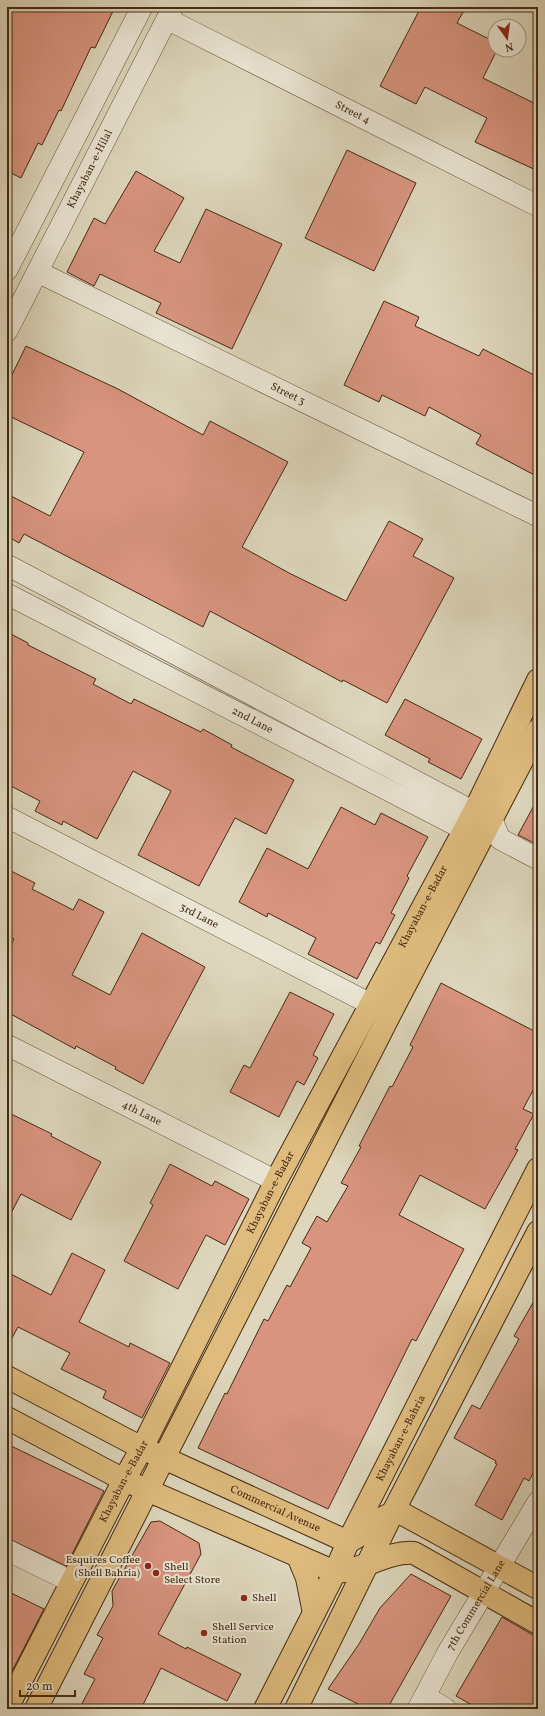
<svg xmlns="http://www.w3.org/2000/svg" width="545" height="1716" font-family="Vollkorn,serif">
	<rect width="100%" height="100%" fill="#ded7bd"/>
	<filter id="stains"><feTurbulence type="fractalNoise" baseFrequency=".005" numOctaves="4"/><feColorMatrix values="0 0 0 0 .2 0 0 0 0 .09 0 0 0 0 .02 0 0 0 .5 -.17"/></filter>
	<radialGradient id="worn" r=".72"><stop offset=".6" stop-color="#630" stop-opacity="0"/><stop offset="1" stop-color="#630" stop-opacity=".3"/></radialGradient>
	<path fill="#d8947f" stroke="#452a11" d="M7,7h108l-20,41 -4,-1 -30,64 -2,-1 -17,35 -4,-2 -17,35 -14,-7z
		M421,7h45l-9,16 38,19v8h2l-14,28 55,27v66l-63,-29 12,-24 -62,-31 -9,17 -36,-18z
		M347,150l69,33 -42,88 -69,-33z
		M136,171l48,27 -30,53 26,12 26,-54 76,35 -50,105 -76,-36 5,-10 -61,-29 -6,12 -27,-14 27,-54 11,6z
		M384,301l35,16 -4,9 64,30 4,-7 55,28v100l-62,-33 5,-9 -52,-28 -4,9 -43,-21 -3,7 -35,-17z
		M26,346l92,43 85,46 7,-14 78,41 -46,85 47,26 57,28 43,-80 34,18 -10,17 41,22 -67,125 -44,-23 -1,2 -132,-71 -7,16 -179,-93 -5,9 -12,-7v-42l43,22 34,-64 -77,-37v-30z
		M7,632l21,11v2l68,34 -3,5 38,20 3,-5 67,33 2,-3 29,16 -1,2 63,33 -28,54 -31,-16 -36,68 -61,-31 33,-64 -38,-20 -36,68 -34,-18 -1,4 -27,-14 5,-10 -33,-17z
		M405,699l77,40 -21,40 -33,-17 2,-3 -45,-24z
		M538,798v47l-20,-10z
		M341,807l34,18 6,-12 47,24 -21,39 2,2 -18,35 4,2 -15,29 -4,-2 -19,37 -49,-25 8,-16 -48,-25 -1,4 -28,-15 28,-54 41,21z
		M7,869l28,14 -3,6 41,21 6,-11 25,13 -32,63 38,20 32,-62 63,34 -62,117 -28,-15 1,-2 -40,-21 -1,3 -68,-37v-61l7,-12 -7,-4z
		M441,983l97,50v48l-15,28 11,5 -19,35 3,1 -33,59 -65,-34 -21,40 65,34 -48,92 -4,-2 -84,170 -130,-61 27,-55 2,1 37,-75 4,2 19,-36 3,2 21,-39 -9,-5 15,-27 10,6 21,-36 -7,-3 20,-36 -2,-1 17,-33 14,-27 2,1 21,-40 -3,-2z
		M290,992l44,22 -21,41 5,3 -14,27 -7,-4 -18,36 -49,-25 14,-27 6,3z
		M7,1112l45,22 -1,2 50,26 -30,58 -50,-26 -14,27z
		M170,1164l42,22 3,-5 34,18 -24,46 -19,-10 -28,54 -54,-28 29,-56 -3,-2z
		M72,1253l33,17 -26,52 50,25 1,-4 40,20 -28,55 -39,-20 3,-7 -45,-22 9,-16 -52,-26 -11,20v-75l44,23z
		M538,1294v169l-9,18 -5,-3 -22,42 -27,-15 22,-41 -2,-1 1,-2 -42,-23 18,-33 8,4 39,-70 -5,-3z
		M7,1444l97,47 -38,75 -59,-28z
		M160,1521l39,22 2,11 -43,80 28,15 1,-2 54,27 -14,27 -66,-33 -20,41h-62l16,-30 -11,-5 19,-36 -6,-3 16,-29 -1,-15 39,-69z
		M411,1574l40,22 -64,113h-32l3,-5 -30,-15 31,-45 21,-36z
		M7,1591l37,18 -37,72z
		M502,1617l36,21v71h-59l-23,-13z"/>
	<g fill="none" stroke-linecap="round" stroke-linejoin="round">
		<g stroke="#6b553c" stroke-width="22">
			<g id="minor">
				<path id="s1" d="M167,19l371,187"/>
				<path d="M7,270l135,-263"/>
				<path id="s2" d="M38,272l500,244"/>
				<path id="s3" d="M7,331l166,-324"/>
				<path d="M7,565l467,247 18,8 8,19 38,20"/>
				<path id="s4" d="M7,594l472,243"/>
				<path id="s5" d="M7,817l379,195"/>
				<path id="s6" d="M7,1045l269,136"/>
				<path d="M7,1550l65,32"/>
				<path d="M425,1696l21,13"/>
				<path id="s7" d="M418,1709l30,-57 90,-150"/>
			</g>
		</g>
		<g stroke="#452a11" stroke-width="24">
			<g id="major">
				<path id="s8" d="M7,1377l135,71 206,94c19,-8 33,-31 53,-29l137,75"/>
				<path d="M7,1418l117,62 211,92c29,-1 50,-21 79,-19l124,70"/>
				<path d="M298,1556l9,22 7,35"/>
				<path id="s9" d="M7,1708l117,-228 18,-32 134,-267 198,-369 64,-132"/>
				<path d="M36,1709l354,-695 148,-284"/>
				<path id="s10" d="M265,1709l70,-137 13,-30 190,-373"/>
				<path d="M296,1709l97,-197 145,-280"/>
			</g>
		</g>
		<use href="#minor" stroke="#eae5d4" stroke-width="21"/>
		<use href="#major" stroke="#dfbc7e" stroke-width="22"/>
	</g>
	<g fill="#8f2418" stroke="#eae5d4" stroke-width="1.5">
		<circle cx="148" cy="1566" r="4"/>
		<circle cx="156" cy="1573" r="4"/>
		<circle cx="244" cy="1598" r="4"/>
		<circle cx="204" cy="1633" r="4"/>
	</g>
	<g text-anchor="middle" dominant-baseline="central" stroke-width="4" stroke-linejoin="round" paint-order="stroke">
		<g font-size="11" fill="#452a11" stroke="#eae5d4">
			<text stroke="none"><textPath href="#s1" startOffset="208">Street 4</textPath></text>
			<text stroke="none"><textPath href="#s3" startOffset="182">Khayaban-e-Hilal</textPath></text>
			<text stroke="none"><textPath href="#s2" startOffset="278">Street 3</textPath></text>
			<text stroke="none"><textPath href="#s4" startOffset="276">2nd Lane</textPath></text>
			<text stroke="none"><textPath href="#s9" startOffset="903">Khayaban-e-Badar</textPath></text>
			<text stroke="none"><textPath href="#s5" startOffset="216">3rd Lane</textPath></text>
			<text stroke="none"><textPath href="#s6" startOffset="151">4th Lane</textPath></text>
			<text stroke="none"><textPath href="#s9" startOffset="579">Khayaban-e-Badar</textPath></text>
			<text stroke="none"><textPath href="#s10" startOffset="303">Khayaban-e-Bahria</textPath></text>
			<text stroke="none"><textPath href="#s9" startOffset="255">Khayaban-e-Badar</textPath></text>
			<text stroke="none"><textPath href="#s8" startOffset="299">Commercial Avenue</textPath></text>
			<text stroke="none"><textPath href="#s7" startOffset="119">7th Commercial Lane</textPath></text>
		</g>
		<g font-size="11" fill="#452a11" stroke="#eae5d4" text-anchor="start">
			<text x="140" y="1560" text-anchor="end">Esquires Coffee<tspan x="140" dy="13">(Shell Bahria)</tspan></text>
			<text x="164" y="1567">Shell<tspan x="164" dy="13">Select Store</tspan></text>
			<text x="252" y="1598">Shell</text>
			<text x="212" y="1627">Shell Service<tspan x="212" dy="13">Station</tspan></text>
		</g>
	</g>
	<rect width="545" height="1716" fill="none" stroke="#ded7bd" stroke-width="24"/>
	<rect x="8" y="8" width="529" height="1700" fill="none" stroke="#452a11" stroke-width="2"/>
	<rect x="12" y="12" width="521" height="1692" fill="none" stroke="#452a11"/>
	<g transform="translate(507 38) rotate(166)"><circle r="19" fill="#eae5d4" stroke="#a89a86"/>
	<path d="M0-3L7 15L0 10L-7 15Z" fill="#8f2418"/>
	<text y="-6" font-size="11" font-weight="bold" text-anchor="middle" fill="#452a11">N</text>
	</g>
	<path d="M20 1690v6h55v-6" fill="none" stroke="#452a11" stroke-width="2"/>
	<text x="26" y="1690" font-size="12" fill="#452a11" stroke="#eae5d4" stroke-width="3" paint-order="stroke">20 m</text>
	<rect width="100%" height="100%" filter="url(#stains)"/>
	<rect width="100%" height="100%" fill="url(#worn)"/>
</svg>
